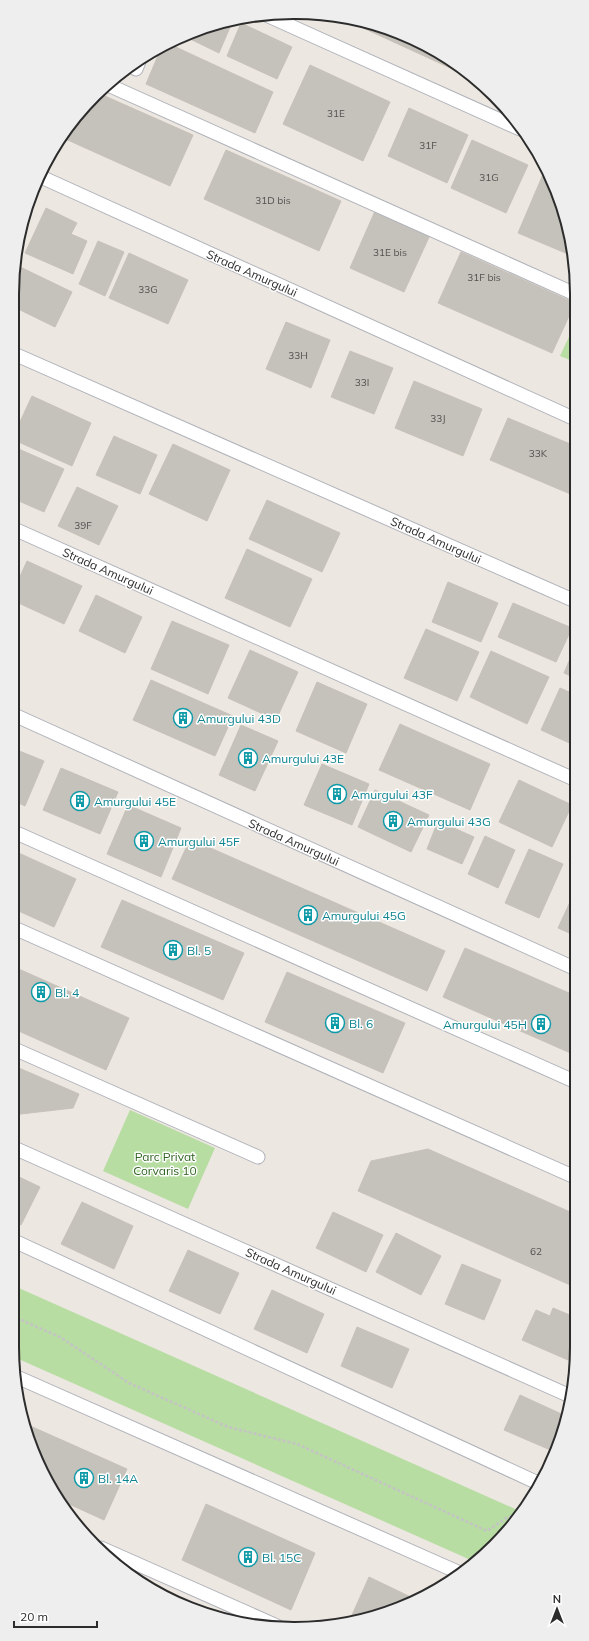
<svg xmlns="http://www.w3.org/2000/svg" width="589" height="1641" font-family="Mulish,sans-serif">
	<rect width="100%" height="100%" fill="#ece7e0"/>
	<path fill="#b7dda2" d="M575,324v38l-15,-6z
		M130,1110l85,38 -27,61 -85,-38z
		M12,1285l510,227 -2,5 -47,44 -459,-204 -2,-11z"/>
	<path fill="#c5c1bb" stroke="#c8c2b9" d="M233,20l-14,33 -35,-17 20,-9z
		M363,21l88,38 21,19 -111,-51z
		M241,23l51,24 -15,32 -50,-23z
		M167,43l106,49 -18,41 -109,-49 16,-38z
		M310,65l80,37 -27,59 -80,-37z
		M98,93l95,42 -23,51 -109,-49 10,-15z
		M409,108l59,27 -21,48 -59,-27z
		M472,140l56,25 -22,48 -55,-25z
		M226,150l115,51 -22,50 -115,-52z
		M544,172l5,2 26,83 -57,-24z
		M46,208l31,15 -6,11 16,7 -14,33 -48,-21z
		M375,211l55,24 -26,57 -54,-24z
		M98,241l26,11 -19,44 -26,-12z
		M461,252l114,51 -23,50 -114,-50z
		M129,253l59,27 -20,44 -59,-26z
		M16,265l56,27 -17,35 -43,-21z
		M286,322l44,18 -19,48 -45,-19z
		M350,351l43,17 -19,46 -43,-17z
		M414,381l68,28 -19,47 -68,-28z
		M32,396l59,27 -19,43 -60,-27z
		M508,418l67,28v50l-85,-36z
		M114,436l43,19 -17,39 -44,-19z
		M173,444l57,26 -23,51 -58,-27z
		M12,446l52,23 -20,43 -32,-14z
		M77,487l41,19 -19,39 -41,-19z
		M267,500l73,33 -18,39 -73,-33z
		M12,544l6,3 -6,13z
		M247,549l65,30 -22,48 -65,-29z
		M27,561l55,25 -18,38 -52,-24v-6z
		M448,582l50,21 -17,39 -49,-20z
		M96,595l46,22 -17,36 -46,-22z
		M513,603l59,25 -16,34 -58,-25z
		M172,621l57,24 -21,49 -57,-25z
		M426,629l53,23 -22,49 -53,-23z
		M575,647v31l-11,-5z
		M250,650l48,22 -22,48 -48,-22z
		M491,651l58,26 -22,47 -57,-27z
		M151,680l82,36 -18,40 -82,-36z
		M317,682l50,22 -21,49 -50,-22z
		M560,688l16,7v51l-35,-16z
		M400,724l90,40 -20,46 -91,-40z
		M241,725l37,16 -23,50 -36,-16z
		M12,748l32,13 -19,45 -13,-6z
		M322,764l47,20 -17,41 -48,-20z
		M61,768l57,24 -18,42 -57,-24z
		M519,780l53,25 -20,42 -53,-25z
		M375,790l54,25 -18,37 -53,-25z
		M128,805l53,23 -20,49 -54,-23z
		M438,821l36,16 -12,27 -35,-15z
		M485,836l30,14 -17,38 -30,-14z
		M190,839l255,112 -18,40 -255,-112z
		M576,846v17l-7,-3z
		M529,849l34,15 -24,54 -34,-15z
		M12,850l64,29 -22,48 -42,-19z
		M576,889v47l-18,-8z
		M122,900l122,53 -21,47 -122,-53z
		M465,948l111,48v55l-1,4 -132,-58z
		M12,966l117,52 -23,52 -94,-42z
		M287,972l118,51 -22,50 -118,-51z
		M12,1065l67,29 -6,14 -61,7z
		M428,1149l149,66v73l-219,-97 13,-30z
		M15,1175l25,12 -19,38 -9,-5v-43z
		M82,1202l51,24 -19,43 -53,-25z
		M333,1212l50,23 -17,37 -50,-24z
		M396,1233l45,23 -20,39 -45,-23z
		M188,1250l51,23 -19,41 -51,-23z
		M462,1264l39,16 -17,40 -39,-16z
		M272,1290l52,24 -17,39 -53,-24z
		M553,1308l24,10v28l-2,17 -53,-23 14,-30 14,6z
		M357,1327l52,22 -17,39 -51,-22z
		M520,1395l48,22 -13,35 -51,-22z
		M28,1425l99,44 -23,51 -46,-21 -8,-11 -23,-50 -1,-8z
		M206,1504l109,49 -24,57 -109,-50z
		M369,1577l48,23 -14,7 -55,17z"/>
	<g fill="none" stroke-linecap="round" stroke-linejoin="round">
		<g stroke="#b0b2bb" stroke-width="15">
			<path id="lane" d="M264,14l256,115
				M131,66l5,3 4,-10
				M106,84l469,210
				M39,176l536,243
				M12,353l563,248
				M12,528l564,252
				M12,714l564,255
				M12,831l564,251
				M12,927l565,251
				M12,1048l246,109
				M12,1147l558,249
				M12,1240l528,244
				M17,1377l443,196
				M101,1548l176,78"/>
		</g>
		<path stroke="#c4c4c4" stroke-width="2.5" stroke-dasharray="3 2" stroke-linecap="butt" d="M12,1316l48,21 69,46 99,44 69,17 190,87 19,-13 17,-6"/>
		<use href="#lane" stroke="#fff" stroke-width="13"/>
	</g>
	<defs>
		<g id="building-ring" transform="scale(1)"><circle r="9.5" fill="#fff" stroke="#0f9aa8" stroke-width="1.5"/><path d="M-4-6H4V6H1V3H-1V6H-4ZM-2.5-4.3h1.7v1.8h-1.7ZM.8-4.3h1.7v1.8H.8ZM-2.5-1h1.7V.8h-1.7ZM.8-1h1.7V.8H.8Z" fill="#0f9aa8"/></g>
	</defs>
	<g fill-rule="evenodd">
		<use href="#building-ring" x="183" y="718"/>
		<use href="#building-ring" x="248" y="758"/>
		<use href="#building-ring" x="337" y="794"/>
		<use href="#building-ring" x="80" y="801"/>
		<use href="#building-ring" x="393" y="821"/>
		<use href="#building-ring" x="144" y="841"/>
		<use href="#building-ring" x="308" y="915"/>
		<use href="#building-ring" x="173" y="950"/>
		<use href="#building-ring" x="41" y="992"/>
		<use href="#building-ring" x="335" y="1023"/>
		<use href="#building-ring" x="541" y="1024"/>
		<use href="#building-ring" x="84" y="1478"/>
		<use href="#building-ring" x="248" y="1557"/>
	</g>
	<g text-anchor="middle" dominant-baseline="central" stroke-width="3" stroke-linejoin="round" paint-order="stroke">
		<g font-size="10" fill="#525150">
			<text x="336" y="113">31E</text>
			<text x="428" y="145">31F</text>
			<text x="489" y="177">31G</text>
			<text x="273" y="200">31D bis</text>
			<text x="390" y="252">31E bis</text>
			<text x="484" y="277">31F bis</text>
			<text x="148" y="289">33G</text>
			<text x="298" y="355">33H</text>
			<text x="362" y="382">33I</text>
			<text x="438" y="418">33J</text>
			<text x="538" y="453">33K</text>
			<text x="83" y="525">39F</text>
			<text x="536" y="1251">62</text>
		</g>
		<g font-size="12" fill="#2c2c2c" stroke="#fff">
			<text transform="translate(252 273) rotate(24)">Strada Amurgului</text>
			<text transform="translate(436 540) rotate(24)">Strada Amurgului</text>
			<text transform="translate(108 571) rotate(24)">Strada Amurgului</text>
			<text transform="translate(294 842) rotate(24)">Strada Amurgului</text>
			<text transform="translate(291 1271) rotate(24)">Strada Amurgului</text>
		</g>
		<g font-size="12" fill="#0d838f" stroke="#fff" text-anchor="start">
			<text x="197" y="718">Amurgului 43D</text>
			<text x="262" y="758">Amurgului 43E</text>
			<text x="351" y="794">Amurgului 43F</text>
			<text x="94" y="801">Amurgului 45E</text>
			<text x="407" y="821">Amurgului 43G</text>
			<text x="158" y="841">Amurgului 45F</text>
			<text x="322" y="915">Amurgului 45G</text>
			<text x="187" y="950">Bl. 5</text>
			<text x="55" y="992">Bl. 4</text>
			<text x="349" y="1023">Bl. 6</text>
			<text x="527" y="1024" text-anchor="end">Amurgului 45H</text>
			<text x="98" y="1478">Bl. 14A</text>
			<text x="262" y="1557">Bl. 15C</text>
		</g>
		<g font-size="12" fill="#306322" stroke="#fff">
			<text x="165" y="1156">Parc Privat<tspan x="165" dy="14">Corvaris 10</tspan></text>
		</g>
	</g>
	<path d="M0 0H589V1641H0ZM294 19H295A275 275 0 0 1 570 294V1347A275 275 0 0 1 295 1622H294A275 275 0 0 1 19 1347V294A275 275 0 0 1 294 19Z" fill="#eee" fill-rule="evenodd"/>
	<path fill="none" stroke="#2c2c2c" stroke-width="2" d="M294 19H295A275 275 0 0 1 570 294V1347A275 275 0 0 1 295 1622H294A275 275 0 0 1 19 1347V294A275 275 0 0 1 294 19Z"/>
	<g transform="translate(557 1609)" stroke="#ffffff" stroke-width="3" paint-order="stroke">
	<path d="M0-3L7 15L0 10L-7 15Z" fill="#2c2c2c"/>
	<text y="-6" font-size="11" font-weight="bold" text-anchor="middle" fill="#2c2c2c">N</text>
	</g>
	<path d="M14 1621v6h83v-6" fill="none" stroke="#2c2c2c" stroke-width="2"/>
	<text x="20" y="1621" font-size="12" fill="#2c2c2c" stroke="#ffffff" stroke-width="3" paint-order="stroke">20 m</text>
</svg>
